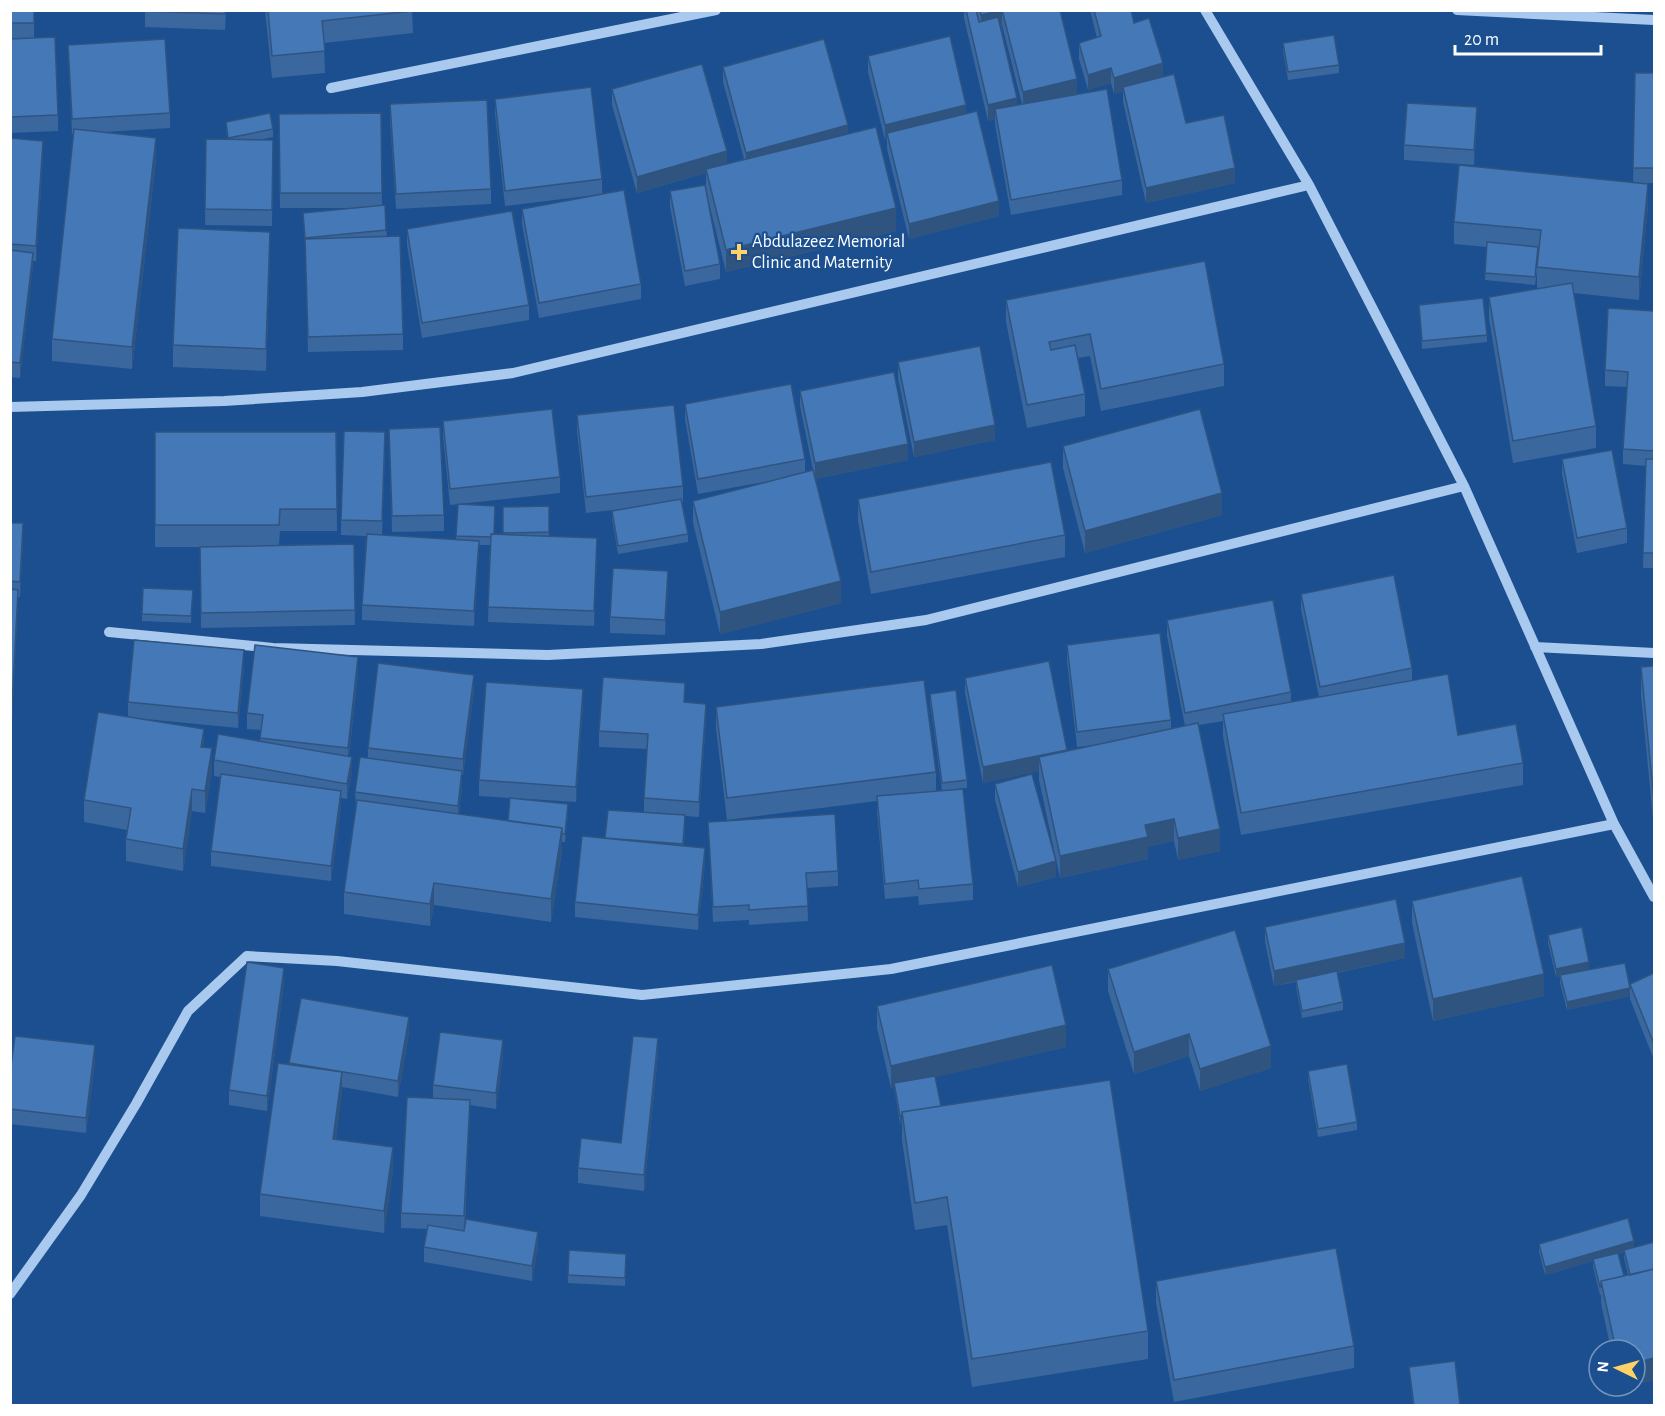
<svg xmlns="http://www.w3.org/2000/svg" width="1665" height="1416" font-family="'Alegreya Sans',sans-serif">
	<rect width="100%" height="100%" fill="#1b4f8f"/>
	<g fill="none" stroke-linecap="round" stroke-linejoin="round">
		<path stroke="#a9c9ee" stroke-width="10" d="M1205,10l104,175 155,301 150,338 40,73
			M1457,10l197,10
			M331,88l385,-78
			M10,407l214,-6 138,-9 151,-19 796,-188
			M109,632l164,16 275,7 213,-11 165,-24 538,-134
			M1535,647l119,6
			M10,1294l71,-99 55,-91 52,-93 59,-55 90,5 305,34 249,-26 723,-145"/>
	</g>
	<path fill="#3a679d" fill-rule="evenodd" d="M10,10h24v28l-24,1z
		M145,10h81l-1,20 -80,-3z
		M265,10h147l1,23 -89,10 1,30 -53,5z
		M964,10h96l17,84 45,86v15l-111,20 -16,-91v-5l-7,2 -24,-103zM1002,25l20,79 -5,1 -16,-79z
		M1090,10h41l3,13 29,54 23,46 49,60 -89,20 -23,-101v-11l-9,3 -3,-11 -23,7 -9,-31v-16l18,-5z
		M10,39l48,76v16l-48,2z
		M1283,43l56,22v8l-51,7 -5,-29z
		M68,45l102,68v15l-67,4 53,28 -24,209 -80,-8v-22l22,-205h-2z
		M868,56l98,57 33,103 -90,23 -22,-90v-9h-2l-17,-68z
		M723,67l125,67 48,97 -170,41 -20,-81v-18l-69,20 -25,-88v-16l115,75 17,-5 -21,-77z
		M1635,73h19v110h-7l1,23 -9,94 -65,-7 22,133v22l-83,15 -24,-144v-22l48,-8v-18l-2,14 -50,-5 2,-33 -33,-3v-22l179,-40z
		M495,99l107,80v15l39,90v15l-102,19 -17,-94v-15l73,-14 -90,11 -10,-92z
		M390,104l101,85v15l-95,5 -6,-89z
		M381,113l1,92 21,129v16l-95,2 -3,-107 -2,-32 50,-5h-73l-1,-94z
		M226,122l47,7v8l-15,3h15l-1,86 -67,-1 1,-86h21z
		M1477,122l-3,43 -70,-5v-15z
		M10,138l33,18 -7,105h-3l-13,117 -10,-1z
		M670,191l50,73v15l-35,7 -15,-79z
		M407,229l122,76v15l-107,18 -15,-93z
		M270,254l-4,117 -93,-4v-22z
		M1006,300l218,64v22l-123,25 -11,-55 -12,2 7,36v22l-58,12 -21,-106z
		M1419,305l68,30v7l-65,7z
		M1654,311v257h-11l3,-102 -23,-2v-15l4,-62 -22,-1v-16z
		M898,362l97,78 -81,17 -16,-79z
		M800,391l108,69 -93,19 26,124 -121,31 -27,-111v-22l77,-20 -72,13 -13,-75v-15l120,55v13l9,3 -14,-69z
		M577,415l106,71v16h-1l6,32v8l-70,12 -6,-35v-8l19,-3 -45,5 -9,-82z
		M443,421l117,56v16l-110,12 -7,-68z
		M389,429l55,86v16l-52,1z
		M155,432h181l1,99h-57l-1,14 75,-1 1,81 -154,3 -1,-81h-45z
		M1063,446l159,69 -137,38 -22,-85z
		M385,448l-3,87 74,5 2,-36 36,30h9v-27l46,-1v30l48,18 -3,72 -106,-4 2,-77h-11l-5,81 -112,-6v-15l4,-69 -25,-1v-15z
		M1562,459l65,69v15l-50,10 -15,-79z
		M858,499l207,36v22l-194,37 -13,-73z
		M10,523l13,16 -3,58h-2l-6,124h-2z
		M668,586l-3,49 -55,-2v-16z
		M193,590l-2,33 -49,-2v-7z
		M1301,594l111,74v13l46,54 65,28v22l-282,50 -18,-99v-15l-24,4 21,126 -42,9 -4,-19 -26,6v12l-88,19 -21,-98v-9l-56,12 -18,-90v-15l102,73 31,-6 -21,2 -10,-86v-16l104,75v9l14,-3 -18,-90v-16l124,72v10l28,-5 -18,-88z
		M244,666l-6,62 -103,-10 69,29 8,24 -7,42 -13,-2 -9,60 -57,-10v-22l1,-9 -43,-8v-22l44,-83v-15z
		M1654,666v163l-13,-134v-28z
		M358,673l-9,83 3,16 -5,27 -6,-1v8l-10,75 -120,-15v-15l9,-74 -6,-1v-16l46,-19 1,-11 -14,-1v-16z
		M474,690l-11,85h-1v11l-3,28 49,7 60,-9 -3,30h-3v8l-11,72 -117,-17 -4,21 -86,-12v-22l12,-85 -1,-15 13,-34v-10z
		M930,694l37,86v8l-19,2 25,94v16l-54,5 -1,-9 -33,3 -8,-87v-11l-150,19 -11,-91v-22l220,65v19h6l-12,-89z
		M684,702l22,17 -7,98 -14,-1 -1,30 21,17 -7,67 -123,-13v-15l30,-64 39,-25v-15l3,-49 -48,-2v-16z
		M583,704l-7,98 -97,-6v-16z
		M995,784l61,93 -38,10 -23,-87z
		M708,822l130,49v15l-31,2 1,33 -59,4v-5l-36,2z
		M1412,901l132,95 -111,25 -21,-98z
		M1265,927l140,31 -68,15 6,29v8l-41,8 -6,-31v-5l-22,4 -9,-44z
		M1548,935l41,35 41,17v-3l24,-11v87l-24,-61v-3l-63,14 -7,-27v-7l-4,1 -8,-34z
		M1108,969l163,99 -71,23 -11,-35 -55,18 -26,-83z
		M284,983l-17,128 -38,-6v-15z
		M877,1006l189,41 -131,30 6,29 207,225v28l-176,28 -25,-162 -32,5 -13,-90v-17l-2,1 -6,-37 -3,1 -14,-60z
		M409,1033l-11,64 -56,-10 -6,52 57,30 -9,64 -124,-17v-22l29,-131z
		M658,1054l-14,137 -66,-8v-15l43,-25z
		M503,1055l-7,54 -26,-4 -5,121 73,21 -6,34 -108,-19v-15l3,-18 -26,-1v-15l32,-115v-13z
		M95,1061l-9,72 -76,-9v-50z
		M1308,1071l49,51v8l-39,7 -10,-58z
		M1654,1242v138l-19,5v-35h-24l-10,-47v-8h-1l-7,-28v-6l-48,14 -6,-23v-8l95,3zM1624,1252v6l4,17 -4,1 -6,-22z
		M626,1262l-1,24 -57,-3v-8z
		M1156,1281l198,65v22l-180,34 -18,-99z
		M1409,1367l51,39h-47z"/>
	<path fill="#305480" d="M1002,10v15l-21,6v-16z
		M1163,63v16l-40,8v4l-9,3v-16z
		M1111,68v15l-23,7v-15z
		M1077,79v16l-54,13v-16z
		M1017,98v15l-22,-4v10l-7,2v-16z
		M966,105v15l-79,13v7h-2v-15z
		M1477,107v15l-3,43v-15z
		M848,125v15l-102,28v-15z
		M156,138v22l-24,209v-22z
		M43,141v15l-7,105v-15z
		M727,151v16l-21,2v4l-69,20v-16z
		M1235,168v15l-89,20v-15z
		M1648,184v22l-9,94v-23z
		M999,201v15l-90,23v-15z
		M896,208v23l-170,41v-22z
		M270,232v22l-4,117v-22z
		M33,253v15l-13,110v-15z
		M995,425v15l-81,17v-15z
		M908,444v16l-93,19v-16z
		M1222,493v22l-137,38v-22z
		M23,523v16l-3,58v-15z
		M597,538v16l-3,72v-15z
		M479,541v15l-5,70v-15z
		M668,571v15l-3,49v-15z
		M841,581v22l-121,31v-22z
		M18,590v15l-6,116v-15z
		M244,650v16l-6,62v-15z
		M358,657v16l-10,90v-15z
		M474,675v15l-11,85v-16z
		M583,689v15l-7,98v-15z
		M706,704v15l-7,98v-15z
		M204,729v22l-3,-4z
		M212,748v23l-7,42v-22z
		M1067,750v15l-28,-8v14l-56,12v-16z
		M352,757v15l-5,27v-15z
		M462,771v15l-4,35v-15z
		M192,789v22l-9,60v-22z
		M341,791v15l-10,75v-15z
		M568,804v8l-3,30v-8z
		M1174,819v22l-26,6v12l-88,19v-22l85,-31z
		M562,828v22l-11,72v-23z
		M1220,829v22l-42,9v-22z
		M705,848v15l-7,67v-15z
		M1056,861v16l-38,10v-15z
		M434,883v22l-4,21v-22z
		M1405,943v15l-131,28v-15z
		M1589,962v8l-33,7v-8z
		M284,968v15l-17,128v-15z
		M1544,974v22l-111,25v-22z
		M1630,988v8l-63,14v-8z
		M409,1017v16l-11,64v-16z
		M1066,1025v22l-172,40v-4v4l-3,1v-22z
		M1189,1034v22l-55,18v-22z
		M658,1038v16l-14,137v-16z
		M503,1040v15l-7,54v-16z
		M95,1045v16l-9,72v-15z
		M1271,1046v22l-71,23v-22z
		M342,1072v22l-9,67v-22z
		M470,1100v15l-6,116v-15z
		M900,1116h2v7l-2,1z
		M393,1147v22l-9,64v-22z
		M538,1232v15l-6,34v-15z
		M1634,1241v8l-89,26v-8z
		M1654,1358v22l-19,5v-22z
		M1619,1386h11l-11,2z"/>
	<path fill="#4478b7" stroke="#305480" stroke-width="1.5" d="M10,10h24v13h-24z
		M145,10h81l-1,4 -80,-3z
		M268,10h144l1,1 -91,10 3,30 -53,5z
		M966,10h10l3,12 19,-5 19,81 -29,7z
		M980,10h21l-20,5z
		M1002,10h58l17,69 -54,13z
		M1094,10h37l3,13 15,-5 14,45 -49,15 -3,-10 -23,7 -9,-32 22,-7z
		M1334,35l5,30 -51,7 -5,-29z
		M950,36l16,69 -81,20 -17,-69z
		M55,37l3,78 -48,2v-78z
		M165,39l5,74 -98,6 -4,-74z
		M824,39l24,86 -102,28 -23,-86z
		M702,64l25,87 -90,26 -25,-88z
		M1635,73h19v95h-21z
		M1174,74l12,49 38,-8 11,53 -89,20 -23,-101z
		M591,87l11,92 -97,12 -10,-92z
		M1107,89l15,91 -111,20 -16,-91z
		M487,100l4,89 -95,5 -6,-90z
		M1407,103l70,4 -3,43 -70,-5z
		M977,111l22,90 -90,23 -22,-91z
		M270,113l3,16 -45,9 -2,-16z
		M381,113l1,80h-102l-1,-79z
		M876,127l20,81 -170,42 -20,-81z
		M74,129l82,9 -24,209 -80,-8z
		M10,138l33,3 -7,105 -26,-2z
		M206,139l67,1 -1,70 -67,-1z
		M1459,165l189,19 -9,93 -102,-10 4,-37 -87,-8z
		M705,185l15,79 -35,7 -15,-80z
		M624,190l17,94 -102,19 -17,-94z
		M385,205l1,25 -81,8 -2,-25z
		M512,211l17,94 -107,18 -15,-94z
		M178,228l92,4 -4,117 -93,-4z
		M400,236l3,98 -95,3 -3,-98z
		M1487,242l51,5 -3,30 -50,-4z
		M10,250l23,3 -13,110 -10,-1z
		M1205,261l19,103 -123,25 -11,-55 -41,8 2,8 24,-5 10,49 -58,11 -21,-105z
		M1572,283l24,143 -83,15 -24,-144z
		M1483,298l4,37 -65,6 -3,-36z
		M1608,308l46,3v140l-31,-2 5,-77 -23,-2z
		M980,346l15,79 -81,17 -16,-80z
		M894,372l14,72 -93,19 -15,-72z
		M791,384l14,75 -107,20 -13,-75z
		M674,405l9,81 -97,11 -9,-82z
		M552,409l8,68 -110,12 -7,-68z
		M1200,409l22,84 -137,38 -22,-85z
		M440,427l4,88 -52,1 -3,-87z
		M344,431l41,1 -3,89 -41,-1z
		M155,432h181l1,77h-57l-1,16h-124z
		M1612,450l15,78 -50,10 -15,-79z
		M1646,459h8v94h-11z
		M1051,462l14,73 -194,37 -13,-73z
		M813,470l28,111 -121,31 -27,-111z
		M681,499l7,35 -70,12 -6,-35z
		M458,504l37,2 -1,28h-3v3l-35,-1z
		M549,506v26l-46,1v-26z
		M10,523h13l-3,59 -10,-1z
		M367,534l112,7 -5,70 -112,-6z
		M491,534l106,4 -3,73 -106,-4z
		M354,544l1,66 -154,3 -1,-66z
		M613,568l55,3 -3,49 -55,-3z
		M1394,575l18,93 -92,19 -19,-93z
		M143,588l50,2 -2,26 -49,-2z
		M10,589l8,1 -6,116 -2,-1z
		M1273,600l18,92 -106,21 -18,-93z
		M1160,633l11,87 -94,12 -10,-87z
		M134,640l110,10 -6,63 -110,-11z
		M255,645l103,12 -10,91 -88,-10 3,-23 -16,-2z
		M1049,661l18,89 -84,17 -18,-89z
		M378,663l96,12 -11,84 -95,-11z
		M1654,666v135l-13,-134z
		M1448,674l10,61 58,-11 7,39 -282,50 -18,-99z
		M603,677l82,6 -1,19 22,2 -7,98 -55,-4 4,-64 -49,-3z
		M924,680l12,92 -209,26 -11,-91z
		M486,682l97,7 -7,98 -97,-7z
		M956,690l11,90 -25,3 -12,-89z
		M98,712l106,17 -3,18 11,1 -7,43 -13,-2 -9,60 -57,-10 5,-31 -47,-8z
		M1198,723l22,106 -42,9 -4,-19 -29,6 3,12 -88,19 -21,-99z
		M218,734l134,23 -5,27 -133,-24z
		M360,757l102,14 -4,35 -103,-14z
		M221,774l120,17 -10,75 -120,-15z
		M1032,774l24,87 -38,11 -23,-88z
		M963,789l10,95 -54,5 -1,-9 -33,4 -8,-88z
		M510,798l58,6 -3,30h-3v-6l-54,-7z
		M357,800l205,28 -11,71 -117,-16 -4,21 -86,-12z
		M608,810l77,5 -2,29 -78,-6z
		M835,814l3,57 -32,2 2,33 -59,4v-5l-36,2 -5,-85z
		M582,836l123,12 -7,67 -123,-13z
		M1522,876l22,98 -111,25 -21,-98z
		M1396,899l9,44 -131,28 -9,-44z
		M1582,927l7,35 -33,7 -8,-34z
		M1235,930l36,116 -71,23 -11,-35 -55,18 -26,-83z
		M247,962l37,6 -17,128 -38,-6z
		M1625,963l5,25 -63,14 -7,-27z
		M1052,965l14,60 -175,41 -14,-60z
		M1337,971l6,31 -41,9 -6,-31z
		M1654,973v71l-24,-60z
		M301,998l108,19 -11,64 -109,-18z
		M440,1032l63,8 -7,53 -63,-8z
		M15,1036l80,9 -9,73 -76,-9v-35z
		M633,1036l25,2 -14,137 -66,-7 3,-30 40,5z
		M278,1063l64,9 -9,67 60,8 -9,64 -124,-17z
		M1347,1064l10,58 -39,7 -10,-58z
		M935,1076l6,30 -39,6v4h-2l-6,-33z
		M1110,1080l38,251 -176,28 -25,-162 -32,6 -13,-91z
		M407,1097l63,3 -6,116 -63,-3z
		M1628,1218l6,23 -89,26 -6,-23z
		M466,1219l72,13 -6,34 -108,-19 4,-22 36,6z
		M1654,1242v27l-24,6 -6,-25z
		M1336,1248l18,98 -180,34 -18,-99z
		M569,1250l57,4 -1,24 -57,-3z
		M1618,1253l6,23 -23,5v6h-1l-7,-28z
		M1654,1269v89l-19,5v-13h-19l-15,-69z
		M1455,1361l5,44 -46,1 -5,-39z"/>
	<path fill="#ffd166" stroke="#1b4f8f" stroke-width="2" d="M736 243h6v6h6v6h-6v6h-6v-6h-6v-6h6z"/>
	<g text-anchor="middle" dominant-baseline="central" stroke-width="4.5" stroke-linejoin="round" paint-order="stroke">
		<g font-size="18" fill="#fff" stroke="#1b4f8f" text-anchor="start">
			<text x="752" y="242">Abdulazeez Memorial<tspan x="752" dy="21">Clinic and Maternity</tspan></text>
		</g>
	</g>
	<rect width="1665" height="1416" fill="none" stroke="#ffffff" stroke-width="24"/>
	<g transform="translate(1617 1368) rotate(275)"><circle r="28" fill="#1b4f8f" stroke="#7695bc" stroke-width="1.5"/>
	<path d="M0-4.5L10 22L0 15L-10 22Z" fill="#ffd166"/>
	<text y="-9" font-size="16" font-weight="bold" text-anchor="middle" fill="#ffffff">N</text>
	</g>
	<path d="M1455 45v9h146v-9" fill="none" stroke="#ffffff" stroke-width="3"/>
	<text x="1464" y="45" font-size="18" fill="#ffffff" stroke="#1b4f8f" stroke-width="4.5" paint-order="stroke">20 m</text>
</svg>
